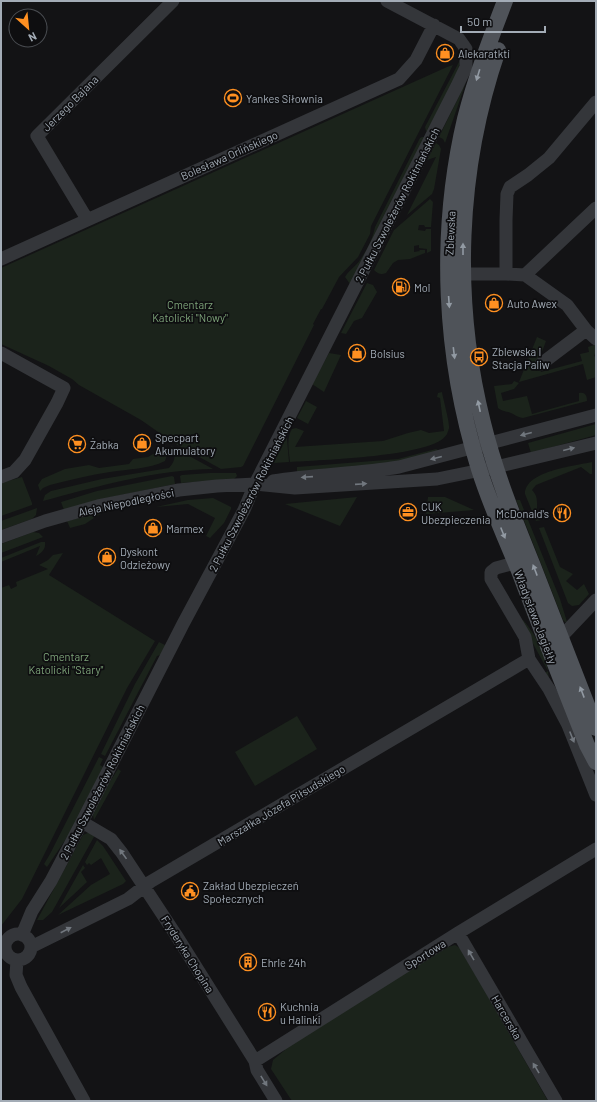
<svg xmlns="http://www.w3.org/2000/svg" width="597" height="1102" font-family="Barlow,sans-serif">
	<rect width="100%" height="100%" fill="#131315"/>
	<path fill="#1b231b" d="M460,60c-1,17 -24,55 -32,72l-2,-1 -1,-4z
		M453,65l-82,161 -1,8 -12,23 -19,20 -17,32h-1l-8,15 1,1 -71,141 -2,1 -20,2 -47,-26 -33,-23 -62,-35 -7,-6 -23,-13 -48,-22v-76l446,-201z
		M466,82l-2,6 -19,55 -2,-4 -4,-2z
		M422,137h3l-75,147 -5,-7c4,-7 11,-11 15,-17 7,-10 13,-22 15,-33l45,-89z
		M436,143l3,2 2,4 -7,40 -2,5 -25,21 29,-58 -9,3z
		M430,199l3,3 -2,25h-6l-1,-2h-5l-1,5 7,1 1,-2h5v22l-4,2v-4l-8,-1v-3l-5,1v6l6,-1 -1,-1h6v3l-15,6 -12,1 -5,3 -7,10c-5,2 -8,1 -12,-3l20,-40z
		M367,283l6,2 4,7 -15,26 -8,3 -8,13 -5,-1z
		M537,337l9,4 -8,22 3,9 41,-11 -2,-7 9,-2 -1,-5 6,-2 2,1v5l-2,5 2,1v20l-9,3 -4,-16 -64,18z
		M329,353l12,2 -17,37 -12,-8z
		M514,381l5,2 -5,6 -13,4 2,8 24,-5 5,18 47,-13v-8c6,-1 8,2 8,8l-64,17c-7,-1 -10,-5 -15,-6 -4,-1 -6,-1 -10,-4l-4,-22 18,-2z
		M442,392c1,7 8,31 7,36 0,1 -2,6 -2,6 -11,23 -130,26 -157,28 -1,-10 -4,-24 2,-33l4,-1 8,3 -9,16 88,-6 25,-8 13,-3 8,3 15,-2 -4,-33 -3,-1 1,-4z
		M306,401l11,6 -9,17 -11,-6z
		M596,424v11l-65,18 -3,-10z
		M285,437l2,2 2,23 -15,1v-5z
		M171,446l42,23c-58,1 -114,17 -170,32l2,-6 6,-4 51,-12 67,-11c7,-8 7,-13 2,-22z
		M436,449l2,1 1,3 -38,10 -104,11v-7l101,-8z
		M160,450h3l4,5 -2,6c-16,8 -37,8 -55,11 -20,3 -40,8 -60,13l-7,3 -3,3 -2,-6 4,-6 23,-10 24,-4 10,3 30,-4 4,-5 15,-2z
		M592,462v12h-2l-9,-7 -45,18 -4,5c6,6 5,12 5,19 1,4 3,8 4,11l-5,1 -11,-27c0,-23 49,-28 67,-32z
		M210,473h26l1,3 -3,3 -53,4 -1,-7 2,-1z
		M172,476l2,1 1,7 -78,16 -33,10 -3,-8 36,-11z
		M22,477l10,26v2l-31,11v-33z
		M357,497l-17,29 -55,-22z
		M428,497h17l29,13 -48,4z
		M213,498l18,9v2l-7,14 -14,15 -4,-2 9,-18 -27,-14 -32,3 32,-7z
		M516,500h4l40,99 7,23h-2l-2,-2z
		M37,508l-1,7 -4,4 -31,11v-9z
		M103,512l-18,12 -15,4 -3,-7z
		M544,527l16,40 13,7 -7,7 11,9 7,-6 5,10 -10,11 -7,1 -4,-3 -29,-75z
		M33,532l6,1 4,4 -42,16v-9z
		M41,542h4c1,7 -3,11 -9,14l4,-10 -39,16v-4z
		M63,553l-14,22 106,66 -28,47 -105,211 -21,27v-338l8,-3 2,4 6,-3 -1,-4 32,-13 -9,-4 9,-5 5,-5z
		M523,620c14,16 25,38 26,60l-4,-7 3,-2 -27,-49z
		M159,642l6,3 -2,9 -6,2 -52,100 -4,-2 34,-70z
		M297,716l20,33 -62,37 -20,-34z
		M99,757l4,2 -3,6 3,2 -29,60 -27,40 -3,-3 6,-10z
		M118,769l3,2 -27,49 -1,-5 16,-32z
		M90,832l5,3 -43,77 -9,8h-6l46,-85z
		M97,840l6,6 23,35 -3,3 -65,31 33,-30 19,-11 -9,-16 -10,7 -2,-2 -2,2 -2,-3z
		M83,865l2,3 -4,4 6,10 -28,26z
		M455,945l5,3 88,153h-256l-21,-32 2,-9 12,-10 -1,-3 164,-100z"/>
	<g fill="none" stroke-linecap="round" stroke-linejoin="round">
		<path stroke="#34363a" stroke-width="13" d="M87,219l-50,-83 136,-135
			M1,259l398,-180 17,-19 18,-35
			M463,274h43l19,1 42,30 19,25 10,9
			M506,274v-54l1,-26 3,-7 18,-12 21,-17 47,-56
			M525,275l71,-67
			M1,353l63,35 -7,15 -32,57 -11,12 -13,5
			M541,364l45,-34
			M273,481c42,-7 84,-7 126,-14l197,-52
			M1,537l44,-16 53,-15 81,-16 38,-4 38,-2 40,4 142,-9 59,-12 100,-24
			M515,563l-19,5 -5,4v7l34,58 4,22 20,30 19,36 28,70
			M561,637l35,-37
			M82,822l29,17 11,14 54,82 79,126 2,9 19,31
			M458,933l98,168
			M5 947a13 13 0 1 1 26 0a13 13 0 1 1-26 0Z
			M22,935l10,-24 19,-30 31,-59 101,-198 61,-114 11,-26 202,-398 9,-19v-18l-7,-10 -72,-38
			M31,947l97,-48 22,-17 379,-223
			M17,960l-1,15 5,12 63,114
			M255,1061l203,-128 138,-84"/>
		<path stroke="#4f5359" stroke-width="16" d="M505,1c-15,39 -30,78 -40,118 -27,115 -21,238 14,350 11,35 26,68 40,102 22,58 45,116 68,174l9,17
			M498,50c-41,119 -46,250 -15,373 12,49 31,96 50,143 21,54 42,108 63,162"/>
	</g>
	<defs><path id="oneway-solid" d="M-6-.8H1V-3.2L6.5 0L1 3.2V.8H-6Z"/></defs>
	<g fill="#929aa3">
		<use href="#oneway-solid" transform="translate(478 75) rotate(107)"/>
		<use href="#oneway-solid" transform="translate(463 249) rotate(-90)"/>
		<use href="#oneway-solid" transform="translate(449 302) rotate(86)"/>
		<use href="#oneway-solid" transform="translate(454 353) rotate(83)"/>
		<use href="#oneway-solid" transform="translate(479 406) rotate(-102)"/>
		<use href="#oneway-solid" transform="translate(503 533) rotate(68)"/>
		<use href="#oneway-solid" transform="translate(535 570) rotate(-111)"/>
		<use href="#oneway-solid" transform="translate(582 692) rotate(-111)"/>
	</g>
	<g fill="#71777e">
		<use href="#oneway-solid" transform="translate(526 434) rotate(165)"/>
		<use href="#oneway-solid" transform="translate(569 449) rotate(-14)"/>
		<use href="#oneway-solid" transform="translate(436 458) rotate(166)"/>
		<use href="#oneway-solid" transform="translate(307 477) rotate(176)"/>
		<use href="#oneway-solid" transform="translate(361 484) rotate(-4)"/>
		<use href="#oneway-solid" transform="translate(572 737) rotate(68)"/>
		<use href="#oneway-solid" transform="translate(123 854) rotate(-126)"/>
		<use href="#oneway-solid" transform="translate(66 930) rotate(-27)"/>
		<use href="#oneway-solid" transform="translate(471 955) rotate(-120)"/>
		<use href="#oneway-solid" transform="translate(536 1068) rotate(-121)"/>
		<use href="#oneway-solid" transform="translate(264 1081) rotate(58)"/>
	</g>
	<defs>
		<g id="shop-ring" transform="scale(0.9)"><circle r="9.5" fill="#0e0e10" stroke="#ff9021" stroke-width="1.5"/><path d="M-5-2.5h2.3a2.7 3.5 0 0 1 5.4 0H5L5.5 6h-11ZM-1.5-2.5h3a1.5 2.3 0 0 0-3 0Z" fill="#ff9021"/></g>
		<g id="stadium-ring" transform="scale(0.9)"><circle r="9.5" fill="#0e0e10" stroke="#ff9021" stroke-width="1.5"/><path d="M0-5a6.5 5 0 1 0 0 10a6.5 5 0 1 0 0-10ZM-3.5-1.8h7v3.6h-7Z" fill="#ff9021"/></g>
		<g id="fuel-ring" transform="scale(0.9)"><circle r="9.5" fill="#0e0e10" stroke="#ff9021" stroke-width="1.5"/><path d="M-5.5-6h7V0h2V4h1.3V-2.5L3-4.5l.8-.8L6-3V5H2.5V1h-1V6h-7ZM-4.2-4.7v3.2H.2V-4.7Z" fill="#ff9021"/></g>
		<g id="bus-ring" transform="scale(0.9)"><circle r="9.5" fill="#0e0e10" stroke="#ff9021" stroke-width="1.5"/><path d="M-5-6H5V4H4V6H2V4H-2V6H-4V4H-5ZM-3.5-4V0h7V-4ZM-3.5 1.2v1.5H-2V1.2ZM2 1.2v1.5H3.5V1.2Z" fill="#ff9021"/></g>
		<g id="supermarket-ring" transform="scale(0.9)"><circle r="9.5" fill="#0e0e10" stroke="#ff9021" stroke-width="1.5"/><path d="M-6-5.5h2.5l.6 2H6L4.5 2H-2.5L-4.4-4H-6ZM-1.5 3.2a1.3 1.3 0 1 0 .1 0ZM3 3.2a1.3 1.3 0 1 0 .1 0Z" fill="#ff9021"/></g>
		<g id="office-ring" transform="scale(0.9)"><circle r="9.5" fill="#0e0e10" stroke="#ff9021" stroke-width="1.5"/><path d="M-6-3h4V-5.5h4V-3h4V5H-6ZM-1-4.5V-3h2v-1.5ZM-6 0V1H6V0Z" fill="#ff9021"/></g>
		<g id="restaurant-ring" transform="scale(0.9)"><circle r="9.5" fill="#0e0e10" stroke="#ff9021" stroke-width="1.5"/><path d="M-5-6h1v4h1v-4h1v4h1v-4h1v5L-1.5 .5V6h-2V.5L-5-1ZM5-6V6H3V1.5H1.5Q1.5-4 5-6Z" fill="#ff9021"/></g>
		<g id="civic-ring" transform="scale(0.9)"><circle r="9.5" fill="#0e0e10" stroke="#ff9021" stroke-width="1.5"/><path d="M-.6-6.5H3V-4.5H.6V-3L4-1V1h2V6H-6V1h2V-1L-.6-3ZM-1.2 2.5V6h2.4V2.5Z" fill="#ff9021"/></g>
		<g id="building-ring" transform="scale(0.9)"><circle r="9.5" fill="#0e0e10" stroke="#ff9021" stroke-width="1.5"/><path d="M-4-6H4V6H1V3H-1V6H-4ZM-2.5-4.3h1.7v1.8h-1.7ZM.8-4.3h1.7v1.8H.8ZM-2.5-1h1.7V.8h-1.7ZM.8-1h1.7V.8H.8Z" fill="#ff9021"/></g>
	</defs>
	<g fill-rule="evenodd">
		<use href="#shop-ring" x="445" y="53"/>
		<use href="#stadium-ring" x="233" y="98"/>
		<use href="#fuel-ring" x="401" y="287"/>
		<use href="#shop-ring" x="494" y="303"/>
		<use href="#shop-ring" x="357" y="353"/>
		<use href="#bus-ring" x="479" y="357"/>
		<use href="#shop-ring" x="142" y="443"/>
		<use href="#supermarket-ring" x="77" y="444"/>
		<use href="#office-ring" x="408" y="512"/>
		<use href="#restaurant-ring" x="562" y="513"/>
		<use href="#shop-ring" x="153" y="528"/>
		<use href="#shop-ring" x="107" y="557"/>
		<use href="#civic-ring" x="190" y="891"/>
		<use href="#building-ring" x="248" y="962"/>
		<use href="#restaurant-ring" x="267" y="1012"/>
	</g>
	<g text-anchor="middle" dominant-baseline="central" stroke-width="3.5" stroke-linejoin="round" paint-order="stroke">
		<g font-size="11" fill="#a3acb6" stroke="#0e0e10" text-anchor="start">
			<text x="458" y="53">Alekaratkti</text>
			<text x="246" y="98">Yankes Siłownia</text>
			<text x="414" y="287">Mol</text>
			<text x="507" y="303">Auto Awex</text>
			<text x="492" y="351">Zblewska I<tspan x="492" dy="13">Stacja Paliw</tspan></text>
			<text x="370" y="353">Bolsius</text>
			<text x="155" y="437">Specpart<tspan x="155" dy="13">Akumulatory</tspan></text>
			<text x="90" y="444">Żabka</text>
			<text x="421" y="506">CUK<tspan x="421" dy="13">Ubezpieczenia</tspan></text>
			<text x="549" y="513" text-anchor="end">McDonald's</text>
			<text x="166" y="528">Marmex</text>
			<text x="120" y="551">Dyskont<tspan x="120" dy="13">Odzieżowy</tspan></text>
			<text x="203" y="885">Zakład Ubezpieczeń<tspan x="203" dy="13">Społecznych</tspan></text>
			<text x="261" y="962">Ehrle 24h</text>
			<text x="280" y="1006">Kuchnia<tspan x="280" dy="13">u Halinki</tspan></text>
		</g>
		<g font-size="11" fill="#a3acb6" stroke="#0e0e10">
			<text transform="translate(70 103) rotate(-45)">Jerzego Bajana</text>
			<text transform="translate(229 155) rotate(-24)">Bolesława Orlińskiego</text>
			<text transform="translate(397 205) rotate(-63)">2 Pułku Szwoleżerów Rokitniańskich</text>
			<text transform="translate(450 233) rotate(-87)">Zblewska</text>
			<text transform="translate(251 494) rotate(-63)">2 Pułku Szwoleżerów Rokitniańskich</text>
			<text transform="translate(126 502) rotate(-12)">Aleja Niepodległości</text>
			<text transform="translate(536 617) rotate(69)">Władysława Jagiełły</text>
			<text transform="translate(102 782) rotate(-63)">2 Pułku Szwoleżerów Rokitniańskich</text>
			<text transform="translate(281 805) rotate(-31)">Marszałka Józefa Piłsudskiego</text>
			<text transform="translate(188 954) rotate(58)">Fryderyka Chopina</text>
			<text transform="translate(425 954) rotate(-32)">Sportowa</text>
			<text transform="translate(507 1017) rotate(60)">Harcerska</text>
		</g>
		<g font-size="11" fill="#7da379" stroke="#0e0e10">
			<text x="190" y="304">Cmentarz<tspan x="190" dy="13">Katolicki "Nowy"</tspan></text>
			<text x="66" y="656">Cmentarz<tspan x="66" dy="13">Katolicki "Stary"</tspan></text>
		</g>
	</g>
	<rect width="597" height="1102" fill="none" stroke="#a3acb6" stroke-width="4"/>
	<g transform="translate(28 28) rotate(153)"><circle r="19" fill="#0e0e10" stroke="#4a4d52"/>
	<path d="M0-3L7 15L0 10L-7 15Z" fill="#ff9021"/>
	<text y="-6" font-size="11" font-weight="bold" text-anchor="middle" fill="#a3acb6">N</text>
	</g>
	<path d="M461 26v6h84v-6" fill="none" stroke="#a3acb6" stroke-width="2"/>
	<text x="467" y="26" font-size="12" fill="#a3acb6" stroke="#0e0e10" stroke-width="3" paint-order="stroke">50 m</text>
</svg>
